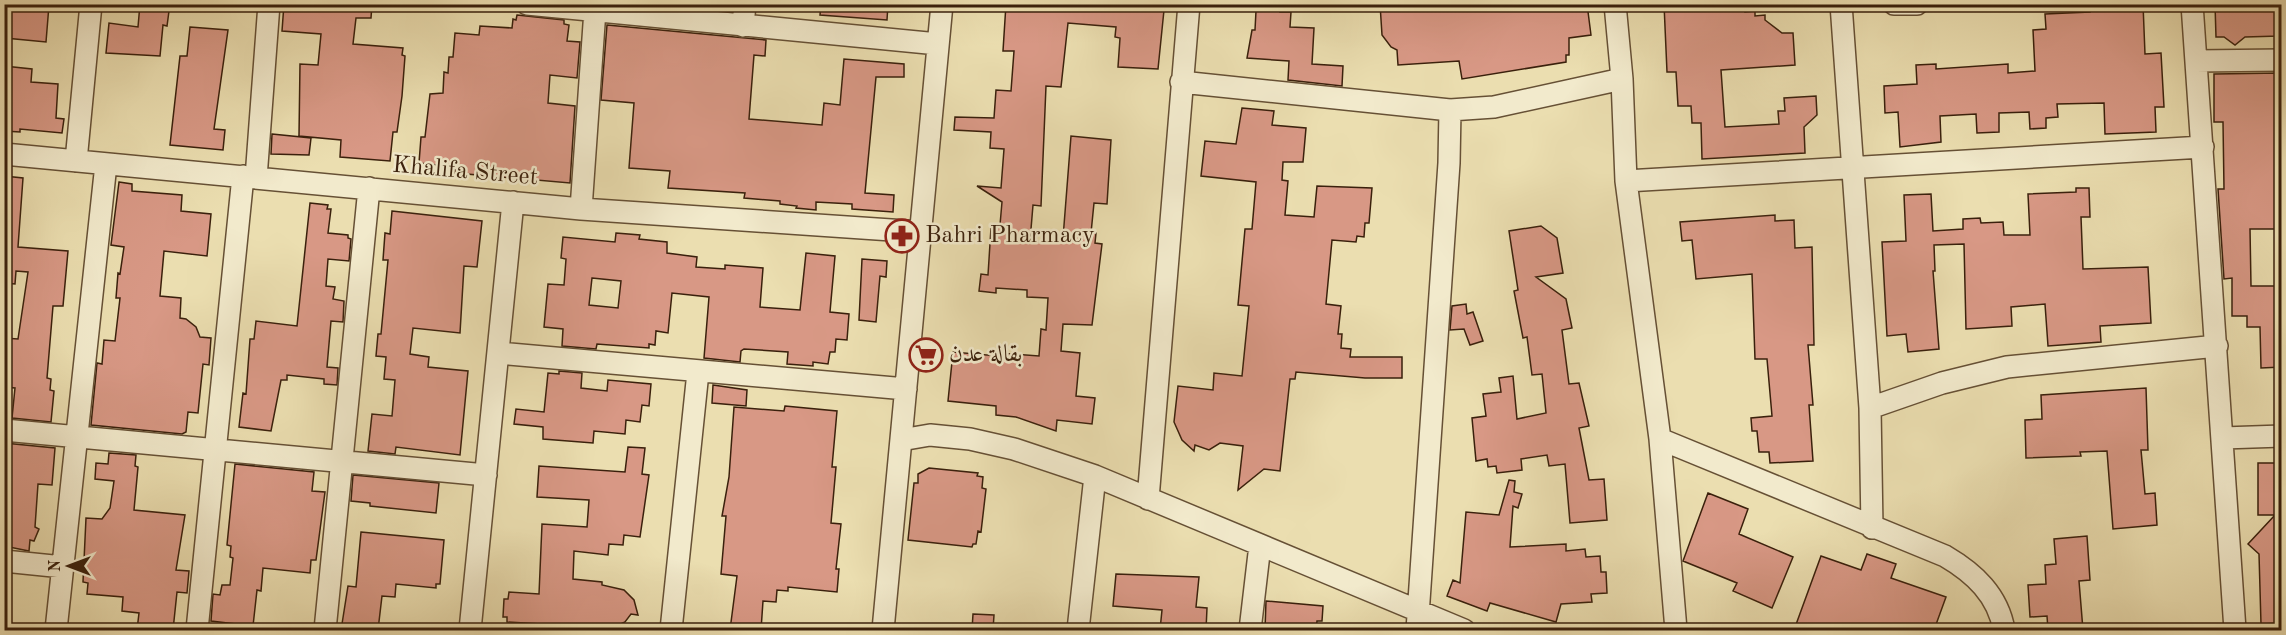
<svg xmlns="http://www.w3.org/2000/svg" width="2286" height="635" font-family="'Old Standard TT',Amiri,serif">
	<rect width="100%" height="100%" fill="#ebdeb0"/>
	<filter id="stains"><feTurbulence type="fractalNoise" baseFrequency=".00333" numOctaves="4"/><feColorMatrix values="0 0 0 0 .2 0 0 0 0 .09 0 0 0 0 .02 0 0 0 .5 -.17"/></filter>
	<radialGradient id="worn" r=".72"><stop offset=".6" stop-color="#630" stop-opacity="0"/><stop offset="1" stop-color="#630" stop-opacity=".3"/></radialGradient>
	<path fill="#d89885" stroke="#3a200c" stroke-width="1.5" fill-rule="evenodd" d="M7,4l42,1 -3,37 -41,-4z
		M140,4h15v5l14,2 -2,15 -4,-1 -3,31 -54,-3 3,-30 29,4z
		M284,4h88l-1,14h-15l-3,26 50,4 -1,7 3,1 -3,40 -5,36h-4l-3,29 -50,-4 1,-17 -42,-4 1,-72 18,1 3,-31 -39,-3z
		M821,4h67l-1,16 -67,-5z
		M1006,4l45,3v-3h93l7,1 -1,4 14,1 -6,59 -40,-2 2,-29 -5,-1 1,-10 -48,-4 -7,64 -15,-1 -5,120 -8,-1 -3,36 30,2 1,-5h2l8,-102 40,4 -4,64 -13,-1 -3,30h5l-1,10 7,1 -10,81 -29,-1 -2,27 19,2 -4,43 19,2 -3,26 -35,-4 -1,11 -40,-14 -20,-2v-9l-48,-5 5,-49 45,4 1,-3 40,3 2,-27 5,1 2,-32 -21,-1v-7l-31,-2v5l-17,-2 2,-17 7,1 3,-47 9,-3 2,-23 -25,-16 24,2 3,-39 -14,-1 1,-16 -37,-2 1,-13 39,1 2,-28 15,1 3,-40h-11z
		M1262,4h11l7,8h11l-1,15 24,1 -2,36 31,2 -1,20 -54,-6 1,-19 -42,-3 5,-28h3l1,-19z
		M1380,4h207l4,31 -22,3v17h-3v7l-104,17 -3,-18 -61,4 -1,-15 -6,-3 -9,-12z
		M1664,4l81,2v6l10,-1v5l10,-1v5l17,13h11l2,32 -74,5 4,57 54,-3 -1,-13h7l-1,-13 32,-2 1,19 -13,12 1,26 -103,6 -1,-36h-9l-1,-17h-13l-2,-34h-9z
		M2090,4h53l2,50 16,-1 3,54h-9l1,25 -51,2 -1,-31 -47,1 1,13 -12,1v10l-16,1 -1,-17 -30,1v19l-22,1 -1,-19 -36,2 1,26 -41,5 -2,-35 -13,1 -1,-27 33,-2 -1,-19 20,-1v5l72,-5v9l27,-2 -2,-41 13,-1 -1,-15 45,-2z
		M2215,4h53v3h11v29l-34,1 -10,8 -11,-8h-8z
		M517,15l47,5v4l5,1 -2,16 13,1 -3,36 -27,-3 -2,28 27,3 -5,77 -115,-10v-6l-36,-4 2,-26h4l5,-43 13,-1 1,-21 4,1 1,-16h4l2,-24 24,2 1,-9 32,2 1,-9 3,1z
		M607,25l159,15 -1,16 -11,-1 -5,64 73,6 2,-22 16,2 4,-46 60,5v13h-28l-11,116 29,2 -1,17 -41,-3v-5l-36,-2v8l-20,-2 1,-2 -17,-2v-3l-36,-3 1,-5 -77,-5 2,-17 -41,-3 5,-65 -33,-3z
		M190,27l38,3 -14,99 11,1 -2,20 -53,-5 10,-89h7z
		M4,66l28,3 -1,13 27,2 -2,34 8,1 -2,14 -42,-4v3l-16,-1z
		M2282,73v156h-32l1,57h31v81l-21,1 -1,-41h-13v-11h-15v-38l-8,1 -6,-90h6l-1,-67h-9v-48z
		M1242,108l32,3 -2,14 34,3 -3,34h-20l-1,18 6,1 -3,34 29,2 3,-31 55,2 -3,35h-4l-1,14 -7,-1 -1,6 -24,-2 -6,64 15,2 -3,28h4l-1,14 10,1 -1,8h52v21h-37l-69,-6 -1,7h-5l-10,92 -16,-2 -26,21 5,-44 -23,-3 -11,7 -14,-5 -1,6 -12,-11 -8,-18 4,-36 35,4 1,-17 28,3 7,-70 -11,-1 7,-76h7l4,-47 -55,-6 4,-35 31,3z
		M272,134l39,4 -2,17 -38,-1z
		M4,176l19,2 -5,69 50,4 -5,55h-10l-6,72 4,1 -1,11 4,1 -3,31 -39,-4 3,-30 -11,-1v-49l14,1 10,-67 -12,-1 -1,13 -11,-1z
		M119,182l13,2v7l50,4 -1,16 30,3 -4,42 -43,-5 -4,45 21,2 -1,20 6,1 10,8 4,10 11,1 -2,27 -6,-1 -5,49 -10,-1 -2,20 -4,2 -91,-9 6,-62 5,1 2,-24 11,1 5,-43h-4l2,-25 2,1 4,-27 -13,-2z
		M2076,188h13l1,29h-9l2,52 65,-2 3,56 -51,3 1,16 -53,4 -3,-42 -34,3 1,19 -46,3 -2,-85 -30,1 1,26h-2l6,78 -31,3 -2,-18 -19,2 -5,-94 24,-1 -2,-46 27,-1 2,37 30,-2v-10l17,-1 1,5 22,-1 1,13h26l-2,-41 48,-2z
		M310,203l18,2 -1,4h4l-3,24 20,2v3l3,1 -2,22 -21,-2 -2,27 9,1 -2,12 11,2 -1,21 -12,-1 -4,46 11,1 -1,17 -13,-1v-5l-37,-4v5h-6l-10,51 -32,-4 4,-34 3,1 4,-55h4l2,-18 41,5z
		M392,211l90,10 -5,46 -13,-1 -4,67 -47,-5 -3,26 19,3 -1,10 40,4 -8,84 -64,-8 -1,7 -27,-3 4,-37 20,2 3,-36 -11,-1 2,-22 -10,-1 2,-22h3l7,-74h-5l2,-27 5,1z
		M1775,215v6l19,-1 1,28 17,-1 2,98h-6l5,60h-4l4,56 -43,2 -1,-11h-10l-2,-21h-5l-1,-13 21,-2 -5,-57h-12l-3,-85 -56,5 -4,-39 -10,1 -2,-19z
		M1541,226l16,12 6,35 -27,4 30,22 6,29 -10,2 7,54 10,-1 10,43 -10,2 10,52 15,-1 3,41 -37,3 -5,-59 -16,2 -2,-11 -26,4 1,11 -25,3 -1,-7 -8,1 -1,-8 -11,2 -4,-43 14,-2 -3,-22 18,-2 -2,-14 14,-2 4,43 29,-6 -4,-39 -10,1 -5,-38 -4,1 -9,-47 4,-1 -9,-59z
		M616,233l24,2 -1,4 28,3v11l30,4 -1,10 29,2v-4l38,3 -3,39 40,3 6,-57 29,3 -5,56 19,2 -2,26 -11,-1 -1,13h-5l-2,12 -15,-2v4l-26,-2 1,-12 -44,-3 -3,2 -1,11 -36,-4 5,-61 -37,-4 -4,40 -12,-2 -1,14 -6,-1v4l-52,-4 -1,5 -34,-3 1,-17 -19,-2 4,-43 16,1 2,-26 -5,-1 2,-21 52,5zM592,278l29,3 -3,27 -29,-3z
		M862,259l25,2 -1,16 -6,-1 -4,46 -17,-2z
		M1466,304l1,10 6,-2 10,29 -13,4 -6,-16 -14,1 2,-24z
		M559,371l23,2 -1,15 26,3 1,-11 43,4 -2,22 -7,-1 -2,17 -14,-2 -1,14 -31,-3 -1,12 -50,-4v-12l-29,-3 2,-15 28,3 4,-39 11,1z
		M713,385l34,5 -1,16 -34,-3z
		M2146,388l2,62h-7l4,44 10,-1 2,32 -44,4 -6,-78 -27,1 1,4 -55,2 -1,-38 17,-1 -1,-24z
		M785,406l52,5 -5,56h4l-5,56 10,1 -5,45h3l-2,23 -49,-5v4l-11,-1 -1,12 -13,-1 -2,29h-31l7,-54 -16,-2 5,-58h-4l7,-39 5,-70 50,4z
		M4,443l51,5 -3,37 -14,-1 -3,43 4,2 -5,12 -4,-1 -1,11 -25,-5z
		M628,447l17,1 -3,26 7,1 -9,62 -16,-2 -1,10 -14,-1 -1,11 -34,-4 -1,28 29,3v3l22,5 10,10 4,15 -7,-1 -6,8 -17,8 -39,-2 -1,2h-16l-11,-2v-4l-34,-2v-5h-4l1,-18h4l1,-7 30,2 3,-70 45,3 2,-27 -52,-3 2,-31 86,6z
		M109,453l27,2 -1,11 3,1 -4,43 51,5 -9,55 13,1 -2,22 -10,-1 -4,38h-36l2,-17 -17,-2 1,-14 -36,-3 1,-11 -5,-1 3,-64 16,1 8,-11 4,-27 -19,-2 1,-16 12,1z
		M2258,463h24v160l-21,1 -2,-70 -11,-10 27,-29h-17z
		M235,464l79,8 -2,19 13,1 -9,68h-5l-1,13 -47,-5 -2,23 -4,-1 -4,36 -42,-5 2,-27 7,1 2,-10h8l3,-27 -3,-1 1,-11 -4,-1z
		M929,468l49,5 -1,3 6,1 -1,11 4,1 -5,43 -3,-1 -2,13h-3l-1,3 -64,-7 6,-57h4v-9z
		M353,475l86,8 -3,30 -66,-7v-3l-19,-2z
		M1509,480l6,1 -1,11 8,2 -4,14 -5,-2 -3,41 56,-3v7l19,-2 1,8 14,-1 1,16h5l1,21 -16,1 1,8 -31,2 -5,18 -66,-19 -3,8 -40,-15 6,-16 7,3 6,-71 33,3z
		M1708,493l40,16 -9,25 54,23 -21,51 -39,-17 4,-8 -54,-22z
		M361,532l83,8 -4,44h-4v4l-40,-4 -1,13 -13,-1 -4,34h-32v-6h-4l6,-38 8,1z
		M2087,536l3,44 -11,1 4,49h-35l-1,-14 -17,1 -2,-32 18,-1 -1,-19 11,-1 -2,-25z
		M1867,554l29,10 -5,14 55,19 -12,33h-140l27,-74 40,14z
		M1116,574l83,3 -3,30 11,1 -1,22h-46l2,-20 -49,-4z
		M1266,601l57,5 -1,15h-5l-1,9h-51z
		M973,614l21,1 -1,15h-21z"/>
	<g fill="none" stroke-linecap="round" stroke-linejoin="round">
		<g stroke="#665035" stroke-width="24">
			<path id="minor" d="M527,4l411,40
				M1841,4l29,404 2,120
				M1894,4h23
				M2192,4l43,626
				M743,26l2,-22
				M2196,61l86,-1
				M1622,79l4,102 34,258 16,191
				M1181,82l269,28
				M4,154l577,55 340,23
				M76,161l15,-157
				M256,178l13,-174
				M1626,181l577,-34
				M581,209l14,-199
				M498,353l408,36
				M1870,408l72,-25 65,-16 210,-21
				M4,430l482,45
				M2223,438l59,-2
				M1660,439l285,117c29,17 53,39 59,74
				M901,440l29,-5 40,4 44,10 81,27 369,154
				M1148,499l41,-495
				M4,561l59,6
				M56,630l50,-466
				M197,630l46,-454
				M325,630l44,-442
				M470,630l43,-428
				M671,630l27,-258
				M883,630l59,-626
				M1078,630l17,-154
				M1250,630l10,-85
				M1417,630l32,-467 1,-53 44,-3 128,-28 -7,-75"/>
		</g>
		<use href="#minor" stroke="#f2eacc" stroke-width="21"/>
	</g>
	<defs>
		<g id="pharmacy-ring" transform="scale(1.725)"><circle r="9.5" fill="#f2eacc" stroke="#8f2418" stroke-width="1.5"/><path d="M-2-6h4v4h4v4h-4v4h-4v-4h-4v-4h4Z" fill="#8f2418"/></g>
		<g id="supermarket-ring" transform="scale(1.725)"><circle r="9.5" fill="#f2eacc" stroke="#8f2418" stroke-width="1.5"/><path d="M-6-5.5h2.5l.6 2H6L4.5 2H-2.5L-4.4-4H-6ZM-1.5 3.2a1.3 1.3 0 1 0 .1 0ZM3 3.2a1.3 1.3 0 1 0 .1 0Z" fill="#8f2418"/></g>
	</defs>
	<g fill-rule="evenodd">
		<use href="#pharmacy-ring" x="902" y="236"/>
		<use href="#supermarket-ring" x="926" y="355"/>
	</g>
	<g text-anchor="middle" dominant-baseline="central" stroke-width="5" stroke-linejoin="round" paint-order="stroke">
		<g font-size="24" fill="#3a200c" stroke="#f2eacc">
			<text transform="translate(465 172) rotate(5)">Khalifa Street</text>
		</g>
		<g font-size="24" fill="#3a200c" stroke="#f2eacc" text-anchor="start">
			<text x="925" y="236">Bahri Pharmacy</text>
			<text x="949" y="355">بقالة عدن</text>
		</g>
	</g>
	<rect width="2286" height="635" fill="none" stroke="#ebdeb0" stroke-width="24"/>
	<rect x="6" y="6" width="2274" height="623" fill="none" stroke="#3a200c" stroke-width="3"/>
	<rect x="12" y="12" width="2262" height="611" fill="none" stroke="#3a200c" stroke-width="1.5"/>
	<g transform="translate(69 566) rotate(270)" stroke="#f2eacc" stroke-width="4.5" paint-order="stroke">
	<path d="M0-4.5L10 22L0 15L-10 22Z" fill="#3a200c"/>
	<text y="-9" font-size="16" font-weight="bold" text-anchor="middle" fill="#3a200c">N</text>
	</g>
	<rect width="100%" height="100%" filter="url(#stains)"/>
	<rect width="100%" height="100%" fill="url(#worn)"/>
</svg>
